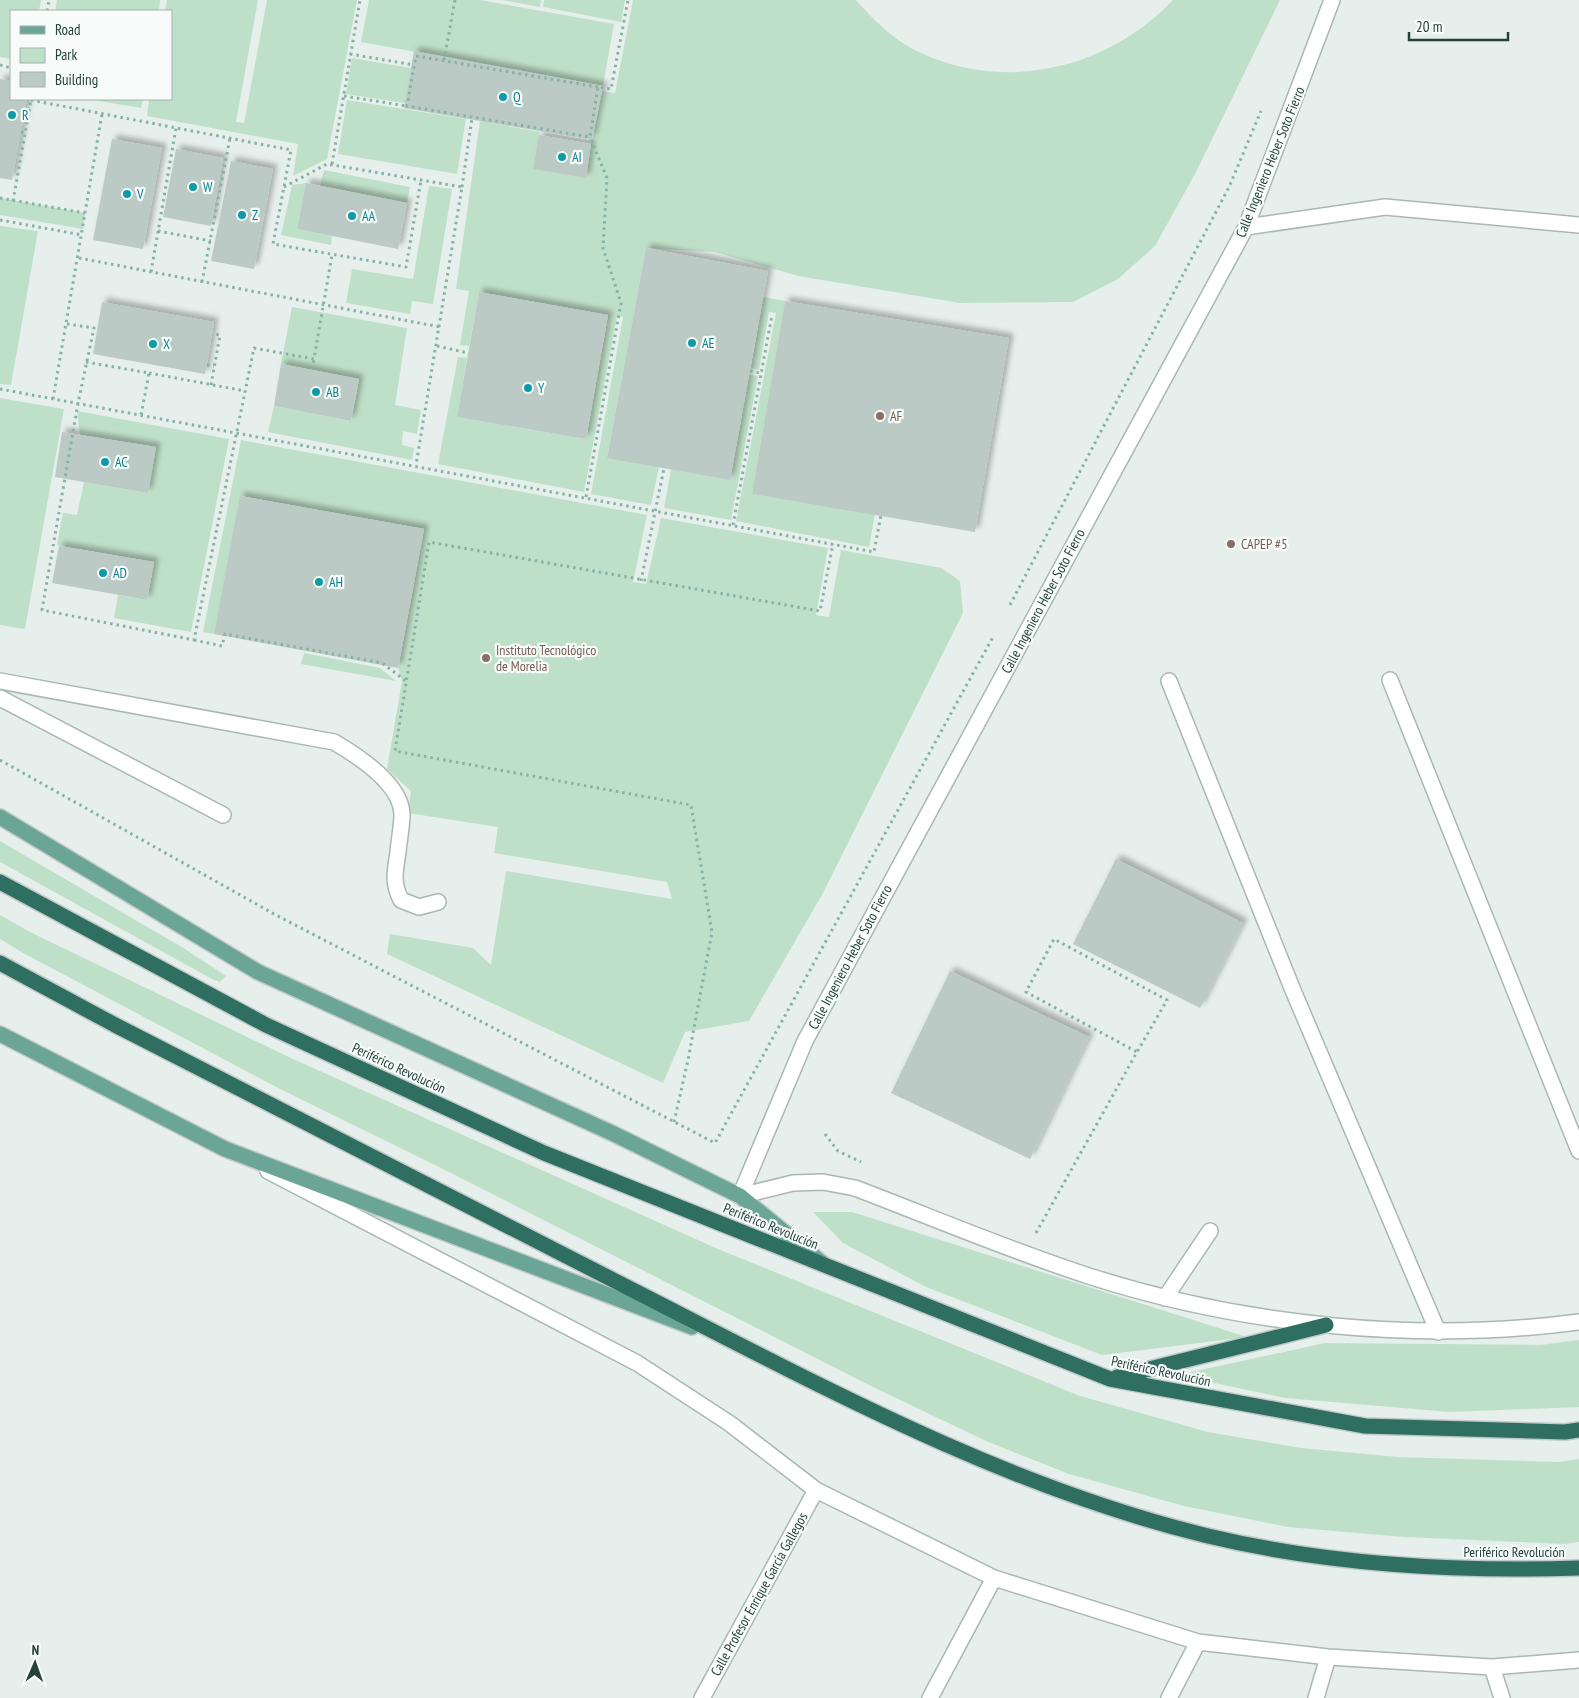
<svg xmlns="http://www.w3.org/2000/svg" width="1579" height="1698" font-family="'PT Sans Narrow',sans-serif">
	<defs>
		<filter id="shadow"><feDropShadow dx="4.5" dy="-4.5" stdDeviation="2.5" flood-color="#0004"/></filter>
	</defs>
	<rect width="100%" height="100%" fill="#e6efeb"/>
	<path fill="#bfe0c8" d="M0,0h41l-2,11h-28v48l-11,-2z
		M57,0h103l-1,11h-104z
		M167,0h91l-22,122 8,1 23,-123h90l-30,159 -34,17 5,-32 -151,-28 2,-17h22v-88h-6z
		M369,0h111l134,24 -11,62 -242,-44z
		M502,0h39l-1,7z
		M544,0h81l-4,22 -78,-15z
		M633,0h223c18,21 40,42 65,53 86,40 188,15 252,-53h107l-84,172 -41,74 -37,33 -45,23 -113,1 -162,-27 -83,-24 -69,-4 -39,209 52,10 -8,38 -60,-11 32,-177 -6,-1 -33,176 -146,-28 20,-107 9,1 -10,59 129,22 22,-124 -129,-23 -10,54 -9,-1 9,-54 -13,-2 24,-168 60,11 -7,37 58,-25 11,-53 13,2z
		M352,58l59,10 -6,35 -59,-9z
		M87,99h56l-2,9z
		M347,100l119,19 -9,55 -119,-20z
		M324,170l86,17 -3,16 -87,-17z
		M306,183l-9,46 35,7 -1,9 -50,-10 11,-50z
		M429,186l23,3 -19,115 -21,-3 -2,13 -64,-11 6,-34 61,10z
		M0,198l85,15 -2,16 -83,-14z
		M0,226l38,5 -27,154 -11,-1z
		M763,297l22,4 -33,193 123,20 -6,33 -133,-26 40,-208 -7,-1 -10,58 -8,-2z
		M292,307l115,21 -12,77 26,5 -4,24 -14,-3 -1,14 12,3 -2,12 -144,-28 6,-26 77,15 8,-42 -78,-15z
		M749,375l9,1 -27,144 -67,-12 7,-39 59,11z
		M0,398l64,11 -39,220 -25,-4z
		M77,411l152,28 -38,193 -77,-14 4,-23 29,5 7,-38 -97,-17 6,-32 14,2 7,-33 64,11 7,-46 -75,-12z
		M241,440l406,75 -14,67 13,2 15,-66 167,30 -12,67 13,2 12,-67 101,18 18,13 3,32 -140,280 -74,128 -64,11 -22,51 -276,-129 3,-20 83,14 18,17 15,-94 166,28 -5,-17 -173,-29 4,-26 -90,-14 3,-22 -24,-22 15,-88 -4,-13 26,-139 -183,-33 -27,138 -11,-2z
		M304,653l76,15 16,13 -95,-17z
		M0,841l185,108 41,27 -6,6 -8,-3 -212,-117z
		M0,915l32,18 261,126 425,190 362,147 128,36 93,16 97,9 161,5 20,-3v83l-14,2 -161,-7 -116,-10 -104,-21 -115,-32 -83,-33 -113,-54 -432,-219 -161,-79 -257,-136 -23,-14z
		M813,1212h39l395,125 -145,18 -176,-68 -83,-44z
		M1579,1340v67l-129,5 -165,-14 -108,-23 148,-32 215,2z"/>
	<path fill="#bbcac4" filter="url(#shadow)" d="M414,51l189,35 -11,54 -188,-32z
		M0,79l11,2v18h16l-15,81 -12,-2z
		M539,135l52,9 -5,34 -53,-9z
		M112,139l50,9 -19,101 -50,-9z
		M176,149l47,9 -12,68 -48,-9z
		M231,161l42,8 -19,100 -43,-8z
		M306,183l101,20 -9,46 -101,-20z
		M646,248l122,23 -38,209 -123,-22z
		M479,292l129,23 -22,124 -129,-22z
		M785,301l224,37 -34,194 -223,-38z
		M102,302l112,20 -9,52 -112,-20z
		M281,364l78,15 -8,42 -77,-15z
		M62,432l94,15 -8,46 -93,-16z
		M240,496l184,33 -26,139 -184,-34z
		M59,546l95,16 -7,38 -95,-17z
		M1116,859l127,64 -43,85 -127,-64z
		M950,971l139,66 -59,122 -139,-66z"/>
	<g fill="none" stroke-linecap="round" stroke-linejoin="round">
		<g stroke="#a8b8b2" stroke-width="18">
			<path id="minor" d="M1246,227l139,-20 194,18
				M1390,680l189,471
				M0,681l334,61c24,14 67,42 68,72 0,12 -3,26 -4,38 -3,20 -6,30 3,48l18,7 19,-5
				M1169,681l123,307 146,344
				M0,698l223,117
				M268,1171l369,192 92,60 87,67 178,88 204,64 130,15 164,10 87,-7
				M740,1196l65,-155 441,-814 86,-227
				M740,1196l53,-13 30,-1 32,6c79,30 158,64 240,90 152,48 325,65 484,44
				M1165,1298l45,-67
				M1492,1667l10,31
				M702,1698l114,-208
				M930,1698l64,-120
				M1169,1698l29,-56
				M1316,1698l12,-41"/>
		</g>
		<g stroke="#c2cac8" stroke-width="18">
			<path id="major" d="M0,817l258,155 354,161 128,63 82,67
				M0,1034l225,115 467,178"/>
		</g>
		<g stroke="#c2cac8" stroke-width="18">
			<path id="highway" d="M0,882l266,143 278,128 566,226 255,47 200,6 14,-2
				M0,963l115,62c182,93 364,186 545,279 176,90 354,185 548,232 121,29 247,36 371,32
				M1117,1377l209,-52"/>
		</g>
		<path stroke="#86b3a5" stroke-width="3" stroke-dasharray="2.5 4" stroke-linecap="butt" d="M47,11l2,-11
			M350,54l64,11
			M444,60l11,-60
			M0,65l11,3
			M598,87l-182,-31 -9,50 183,31 8,-50 13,2 17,-89
			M344,96l63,10
			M31,100l260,50 -18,94 133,23 15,-87
			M21,132l5,1
			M332,164l28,-164
			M284,187l43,-23 135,23 -46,278
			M462,187l10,-69
			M0,198l85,15
			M13,201l18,-101
			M0,220l82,15
			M158,231l53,10
			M79,258l361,69
			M151,272l25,-144
			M202,282l28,-144
			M67,324l27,4 -16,75 -36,207 152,30 60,-292 60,11 18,-104
			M437,346l31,7
			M86,362l63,11 -8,42
			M207,365l7,1
			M312,369l2,-10
			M750,371l11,2
			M149,373l96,18
			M211,385l9,-50 -7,-1
			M0,389l874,163 7,-37
			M53,399l49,-285
			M586,497l35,-194 -18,-55 4,-70 -17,-41
			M733,525l39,-210
			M641,581l23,-113
			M1010,605l219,-418 32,-76
			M194,640l28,6 3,-12 157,29 24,18
			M0,760l274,154 441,229 278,-506
			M674,1122l14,-62 24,-128 -21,-127 -296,-54 34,-209 391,69 13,-67
			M825,1134l13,17 23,11
			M1036,1233l101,-181 -111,-60 28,-53 113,61 -30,52"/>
		<use href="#minor" stroke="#fff" stroke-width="15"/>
		<use href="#major" stroke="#6aa596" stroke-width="15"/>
		<use href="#highway" stroke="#2f6f62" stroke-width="15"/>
	</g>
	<g fill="#0f9aa8" stroke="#f7fbf9" stroke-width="2">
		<circle cx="503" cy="97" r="5"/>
		<circle cx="12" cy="115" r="5"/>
		<circle cx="562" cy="157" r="5"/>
		<circle cx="193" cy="187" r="5"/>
		<circle cx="127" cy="194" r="5"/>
		<circle cx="242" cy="215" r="5"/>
		<circle cx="352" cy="216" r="5"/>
		<circle cx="692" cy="343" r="5"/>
		<circle cx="153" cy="344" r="5"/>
		<circle cx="528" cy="388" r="5"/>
		<circle cx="316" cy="392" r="5"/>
		<circle cx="105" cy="462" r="5"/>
		<circle cx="103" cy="573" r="5"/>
		<circle cx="319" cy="582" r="5"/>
	</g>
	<g fill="#8d6e63" stroke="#f7fbf9" stroke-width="2">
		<circle cx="880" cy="416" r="5"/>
		<circle cx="1231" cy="544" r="5"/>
		<circle cx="486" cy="658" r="5"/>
	</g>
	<g text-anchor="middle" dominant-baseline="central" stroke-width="4.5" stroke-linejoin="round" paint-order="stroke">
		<g font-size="14" fill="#0d838f" stroke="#f7fbf9" text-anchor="start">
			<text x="513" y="97">Q</text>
			<text x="22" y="115">R</text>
			<text x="572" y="157">AI</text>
			<text x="203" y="187">W</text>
			<text x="137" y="194">V</text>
			<text x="252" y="215">Z</text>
			<text x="362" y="216">AA</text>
			<text x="702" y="343">AE</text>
			<text x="163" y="344">X</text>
			<text x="538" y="388">Y</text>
			<text x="326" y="392">AB</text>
			<text x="115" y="462">AC</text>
			<text x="113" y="573">AD</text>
			<text x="329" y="582">AH</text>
		</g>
		<g font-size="14" fill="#24423a" stroke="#f7fbf9">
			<text transform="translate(1270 162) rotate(-68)">Calle Ingeniero Heber Soto Fierro</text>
			<text transform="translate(1043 601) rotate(-62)">Calle Ingeniero Heber Soto Fierro</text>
			<text transform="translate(850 957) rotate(-62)">Calle Ingeniero Heber Soto Fierro</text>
			<text transform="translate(399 1068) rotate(25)">Periférico Revolución</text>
			<text transform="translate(771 1226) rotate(22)">Periférico Revolución</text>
			<text transform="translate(1161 1371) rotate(12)">Periférico Revolución</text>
			<text x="1514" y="1552">Periférico Revolución</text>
			<text transform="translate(759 1594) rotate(-61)">Calle Profesor Enrique García Gallegos</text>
		</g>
		<g font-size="14" fill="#785e54" stroke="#f7fbf9" text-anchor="start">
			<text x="890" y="416">AF</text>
			<text x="1241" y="544">CAPEP #5</text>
			<text x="496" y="650">Instituto Tecnológico<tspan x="496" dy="16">de Morelia</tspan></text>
		</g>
	</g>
	<rect x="10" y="10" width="162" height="90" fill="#f7fbf9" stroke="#a3b1ad"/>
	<rect x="20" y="26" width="25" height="8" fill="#6aa596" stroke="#a3b1ad"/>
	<text x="55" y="35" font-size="15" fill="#24423a">Road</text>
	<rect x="20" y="48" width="25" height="15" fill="#bfe0c8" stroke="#a3b1ad"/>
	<text x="55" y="60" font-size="15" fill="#24423a">Park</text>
	<rect x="20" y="72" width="25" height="15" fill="#bbcac4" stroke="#a3b1ad"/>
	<text x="55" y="85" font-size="15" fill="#24423a">Building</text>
	<g transform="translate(35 1663) rotate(2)" stroke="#f7fbf9" stroke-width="4" paint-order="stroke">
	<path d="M0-4L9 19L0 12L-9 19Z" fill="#24423a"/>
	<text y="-8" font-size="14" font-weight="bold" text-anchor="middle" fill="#24423a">N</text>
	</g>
	<path d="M1409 32v8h99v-8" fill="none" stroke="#24423a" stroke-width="2.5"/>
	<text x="1416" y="32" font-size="15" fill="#24423a" stroke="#f7fbf9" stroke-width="4" paint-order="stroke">20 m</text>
</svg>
